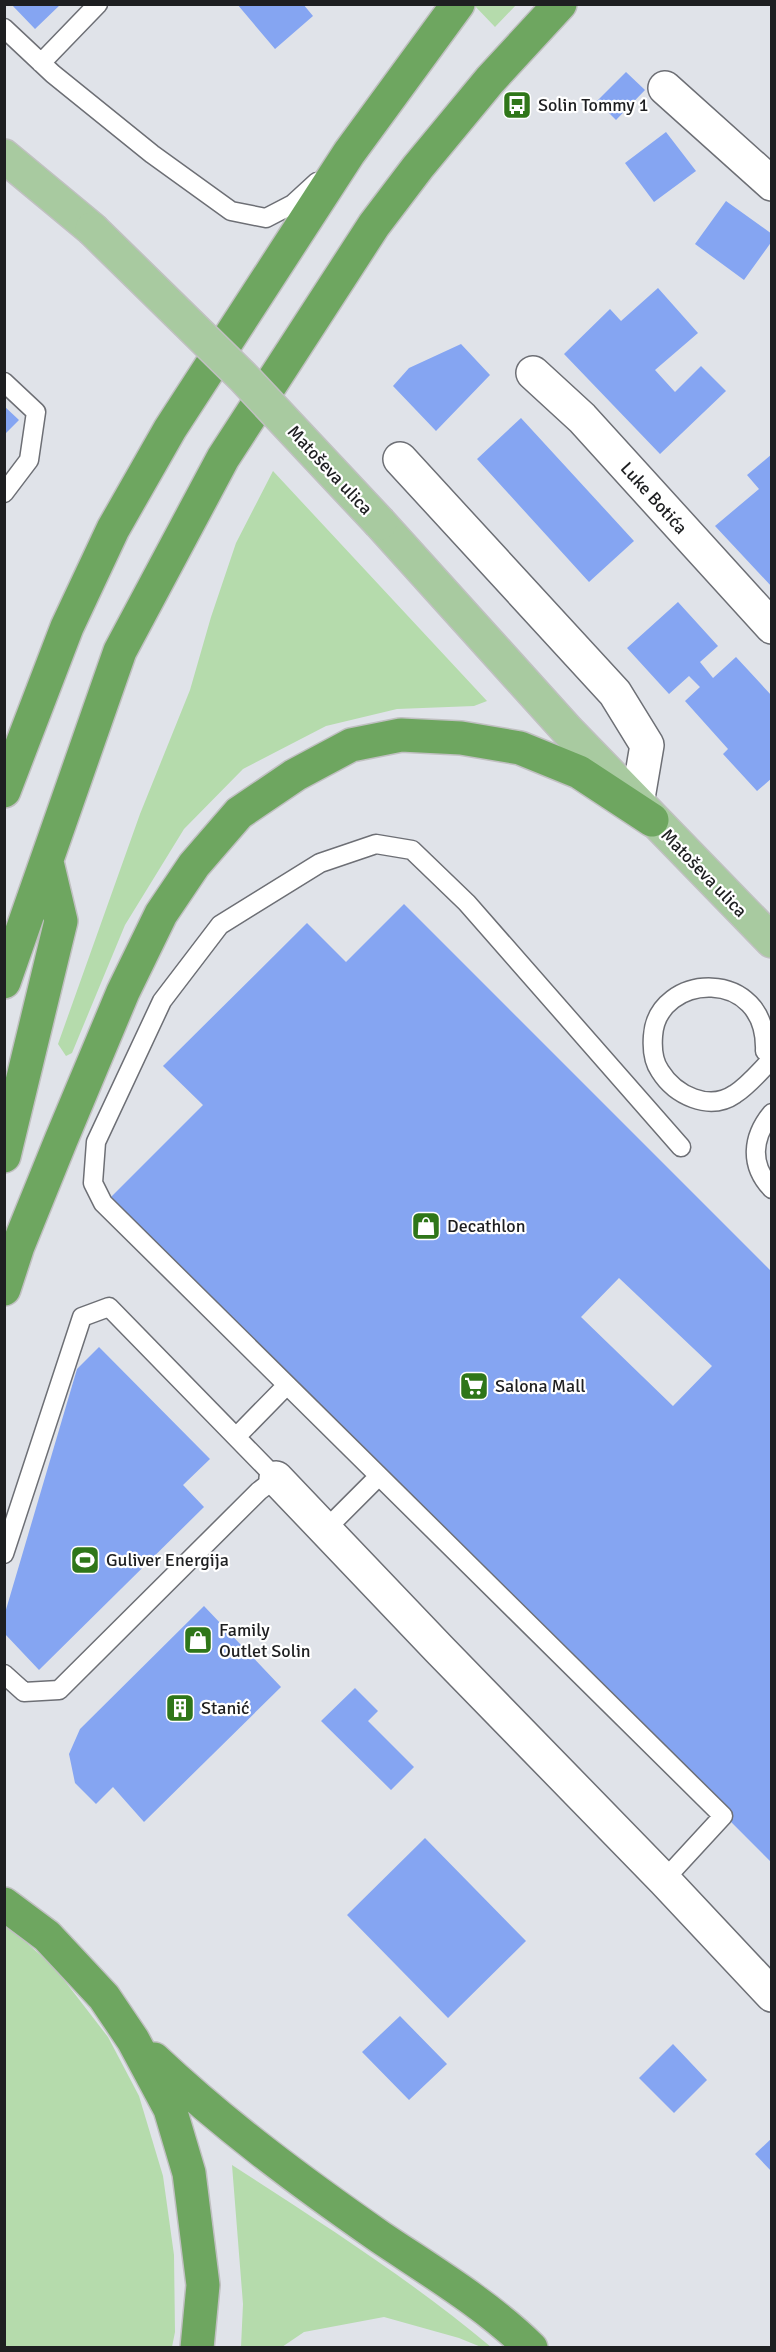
<svg xmlns="http://www.w3.org/2000/svg" width="776" height="2352" font-family="Signika,sans-serif">
	<rect width="100%" height="100%" fill="#e0e3e9"/>
	<path fill="#b5dbac" d="M473,4l43,1 -21,22z
		M273,471l214,230 -13,5 -77,3 -71,17 -83,43 -59,60 -59,96 -53,128 -6,3 -8,-12 82,-230 50,-124 21,-73 25,-74z
		M4,1923l50,44 54,70 31,59 24,80 11,79 1,77 -3,15h-167z
		M232,2165c89,58 178,114 259,182h-10l-22,-9 -75,-21 -80,15 -22,15h-41l2,-43z"/>
	<path fill="#85a5f2" fill-rule="evenodd" d="M11,4h50l-26,25z
		M237,4h66l10,12 -38,33z
		M626,72l19,18 -29,30 -19,-19z
		M666,132l30,39 -42,31 -29,-39z
		M726,201l46,33v7l-28,39 -49,-36z
		M658,288l40,45 -43,37 20,22 26,-26 25,25 -66,63 -96,-100 46,-45 11,12z
		M461,344l29,31 -54,56 -43,-45 16,-18z
		M4,406l15,14 -15,15z
		M521,418l113,123 -45,41 -112,-123z
		M772,454v133l-57,-61 44,-37 -12,-14z
		M678,602l40,44 -18,16 13,16 23,-21 36,39v82l-15,13 -34,-37 5,-5 -43,-48 15,-14 -11,-11 -20,18 -42,-46z
		M404,904l368,368v591l-663,-664 94,-94 -40,-39 144,-143 39,39zM619,1278l93,88 -39,40 -92,-89z
		M99,1347l111,112 -27,26 21,22 -165,163 -34,-36v-21l72,-244z
		M204,1606l77,81 -137,135 -31,-35 -17,17 -21,-21 -6,-29 11,-25z
		M355,1688l23,23 -10,10 46,46 -23,23 -70,-69z
		M425,1838l101,103 -78,77 -101,-103z
		M400,2016l47,48 -38,36 -47,-48z
		M673,2044l34,36 -33,33 -35,-35z
		M772,2138v34l-17,-18z"/>
	<g fill="none" stroke-linecap="round" stroke-linejoin="round">
		<g stroke="#6d6f75" stroke-width="21">
			<path id="lane" d="M4,28l49,46 99,80 79,57 35,7 27,-14 24,-22
				M41,63l57,-59
				M4,382l32,30 -7,48 -25,33
				M765,1051c3,-85 -108,-79 -112,-15 -1,13 0,25 7,35 15,24 49,41 75,23 14,-9 25,-23 37,-35
				M772,1113c-20,24 -23,52 0,76
				M237,1436l49,-50
				M326,1529l52,-52
				M4,1554l78,-237 27,-10 167,171 -17,13 -200,199 -35,2 -20,-18
				M664,1880l59,-64 -620,-613 -10,-20 3,-41 66,-141 58,-76 100,-62 56,-19 36,6 55,53 214,244"/>
		</g>
		<g stroke="#6d6f75" stroke-width="36">
			<path id="street" d="M665,88l107,96
				M533,373l49,45 190,209
				M400,459l215,234 32,52 -10,59
				M276,1478l163,171 225,231 108,115"/>
		</g>
		<g stroke="#c0c0c1" stroke-width="36">
			<path id="primary" d="M4,156l88,73
				M380,523l188,208 204,210"/>
		</g>
		<g stroke="#c0c0c1" stroke-width="36">
			<path id="highway" d="M4,791l63,-164 46,-98 57,-100 179,-276 109,-149
				M4,982l116,-331 103,-193 151,-233 44,-58 72,-87 70,-76
				M4,1156l57,-235 -14,-59
				M4,1289l14,-43 43,-106 62,-148 38,-78 33,-49 45,-52 56,-38 56,-30 50,-10 60,3 59,10 59,24 73,48
				M4,1904l43,32 57,61 29,43 37,69 19,64 14,112 -6,63
				M154,2059c70,66 147,123 226,178 52,35 106,67 151,111"/>
		</g>
		<use href="#lane" stroke="#fff" stroke-width="18"/>
		<use href="#street" stroke="#fff" stroke-width="33"/>
		<use href="#primary" stroke="#a8caa0" stroke-width="33"/>
		<use href="#highway" stroke="#6ea660" stroke-width="33"/>
		<g stroke="#c0c0c1" stroke-width="36" stroke-linecap="butt">
			<path id="primary-bridge" d="M92,229l152,149 136,145"/>
		</g>
		<use href="#primary-bridge" stroke="#a8caa0" stroke-width="33"/>
	</g>
	<defs>
		<g id="bus-square" transform="scale(1.5)"><rect x="-9" y="-9" width="18" height="18" rx="4" fill="#2f7619" stroke="#fff"/><path d="M-5-6H5V4H4V6H2V4H-2V6H-4V4H-5ZM-3.5-4V0h7V-4ZM-3.5 1.2v1.5H-2V1.2ZM2 1.2v1.5H3.5V1.2Z" fill="#fff"/></g>
		<g id="shop-square" transform="scale(1.5)"><rect x="-9" y="-9" width="18" height="18" rx="4" fill="#2f7619" stroke="#fff"/><path d="M-5-2.5h2.3a2.7 3.5 0 0 1 5.4 0H5L5.5 6h-11ZM-1.5-2.5h3a1.5 2.3 0 0 0-3 0Z" fill="#fff"/></g>
		<g id="supermarket-square" transform="scale(1.5)"><rect x="-9" y="-9" width="18" height="18" rx="4" fill="#2f7619" stroke="#fff"/><path d="M-6-5.5h2.5l.6 2H6L4.5 2H-2.5L-4.4-4H-6ZM-1.5 3.2a1.3 1.3 0 1 0 .1 0ZM3 3.2a1.3 1.3 0 1 0 .1 0Z" fill="#fff"/></g>
		<g id="stadium-square" transform="scale(1.5)"><rect x="-9" y="-9" width="18" height="18" rx="4" fill="#2f7619" stroke="#fff"/><path d="M0-5a6.5 5 0 1 0 0 10a6.5 5 0 1 0 0-10ZM-3.5-1.8h7v3.6h-7Z" fill="#fff"/></g>
		<g id="building-square" transform="scale(1.5)"><rect x="-9" y="-9" width="18" height="18" rx="4" fill="#2f7619" stroke="#fff"/><path d="M-4-6H4V6H1V3H-1V6H-4ZM-2.5-4.3h1.7v1.8h-1.7ZM.8-4.3h1.7v1.8H.8ZM-2.5-1h1.7V.8h-1.7ZM.8-1h1.7V.8H.8Z" fill="#fff"/></g>
	</defs>
	<g fill-rule="evenodd">
		<use href="#bus-square" x="517" y="105"/>
		<use href="#shop-square" x="426" y="1226"/>
		<use href="#supermarket-square" x="474" y="1386"/>
		<use href="#stadium-square" x="85" y="1560"/>
		<use href="#shop-square" x="198" y="1640"/>
		<use href="#building-square" x="180" y="1708"/>
	</g>
	<g text-anchor="middle" dominant-baseline="central" stroke-width="4.5" stroke-linejoin="round" paint-order="stroke">
		<g font-size="18" fill="#1e1f21" stroke="#fff" text-anchor="start">
			<text x="538" y="105">Solin Tommy 1</text>
			<text x="447" y="1226">Decathlon</text>
			<text x="495" y="1386">Salona Mall</text>
			<text x="106" y="1560">Guliver Energija</text>
			<text x="219" y="1630">Family<tspan x="219" dy="21">Outlet Solin</tspan></text>
			<text x="201" y="1708">Stanić</text>
		</g>
		<g font-size="18" fill="#1e1f21" stroke="#fff">
			<text transform="translate(330 470) rotate(47)">Matoševa ulica</text>
			<text transform="translate(654 498) rotate(48)">Luke Botića</text>
			<text transform="translate(704 873) rotate(46)">Matoševa ulica</text>
		</g>
	</g>
	<rect width="776" height="2352" fill="none" stroke="#1e1f21" stroke-width="12"/>
</svg>
